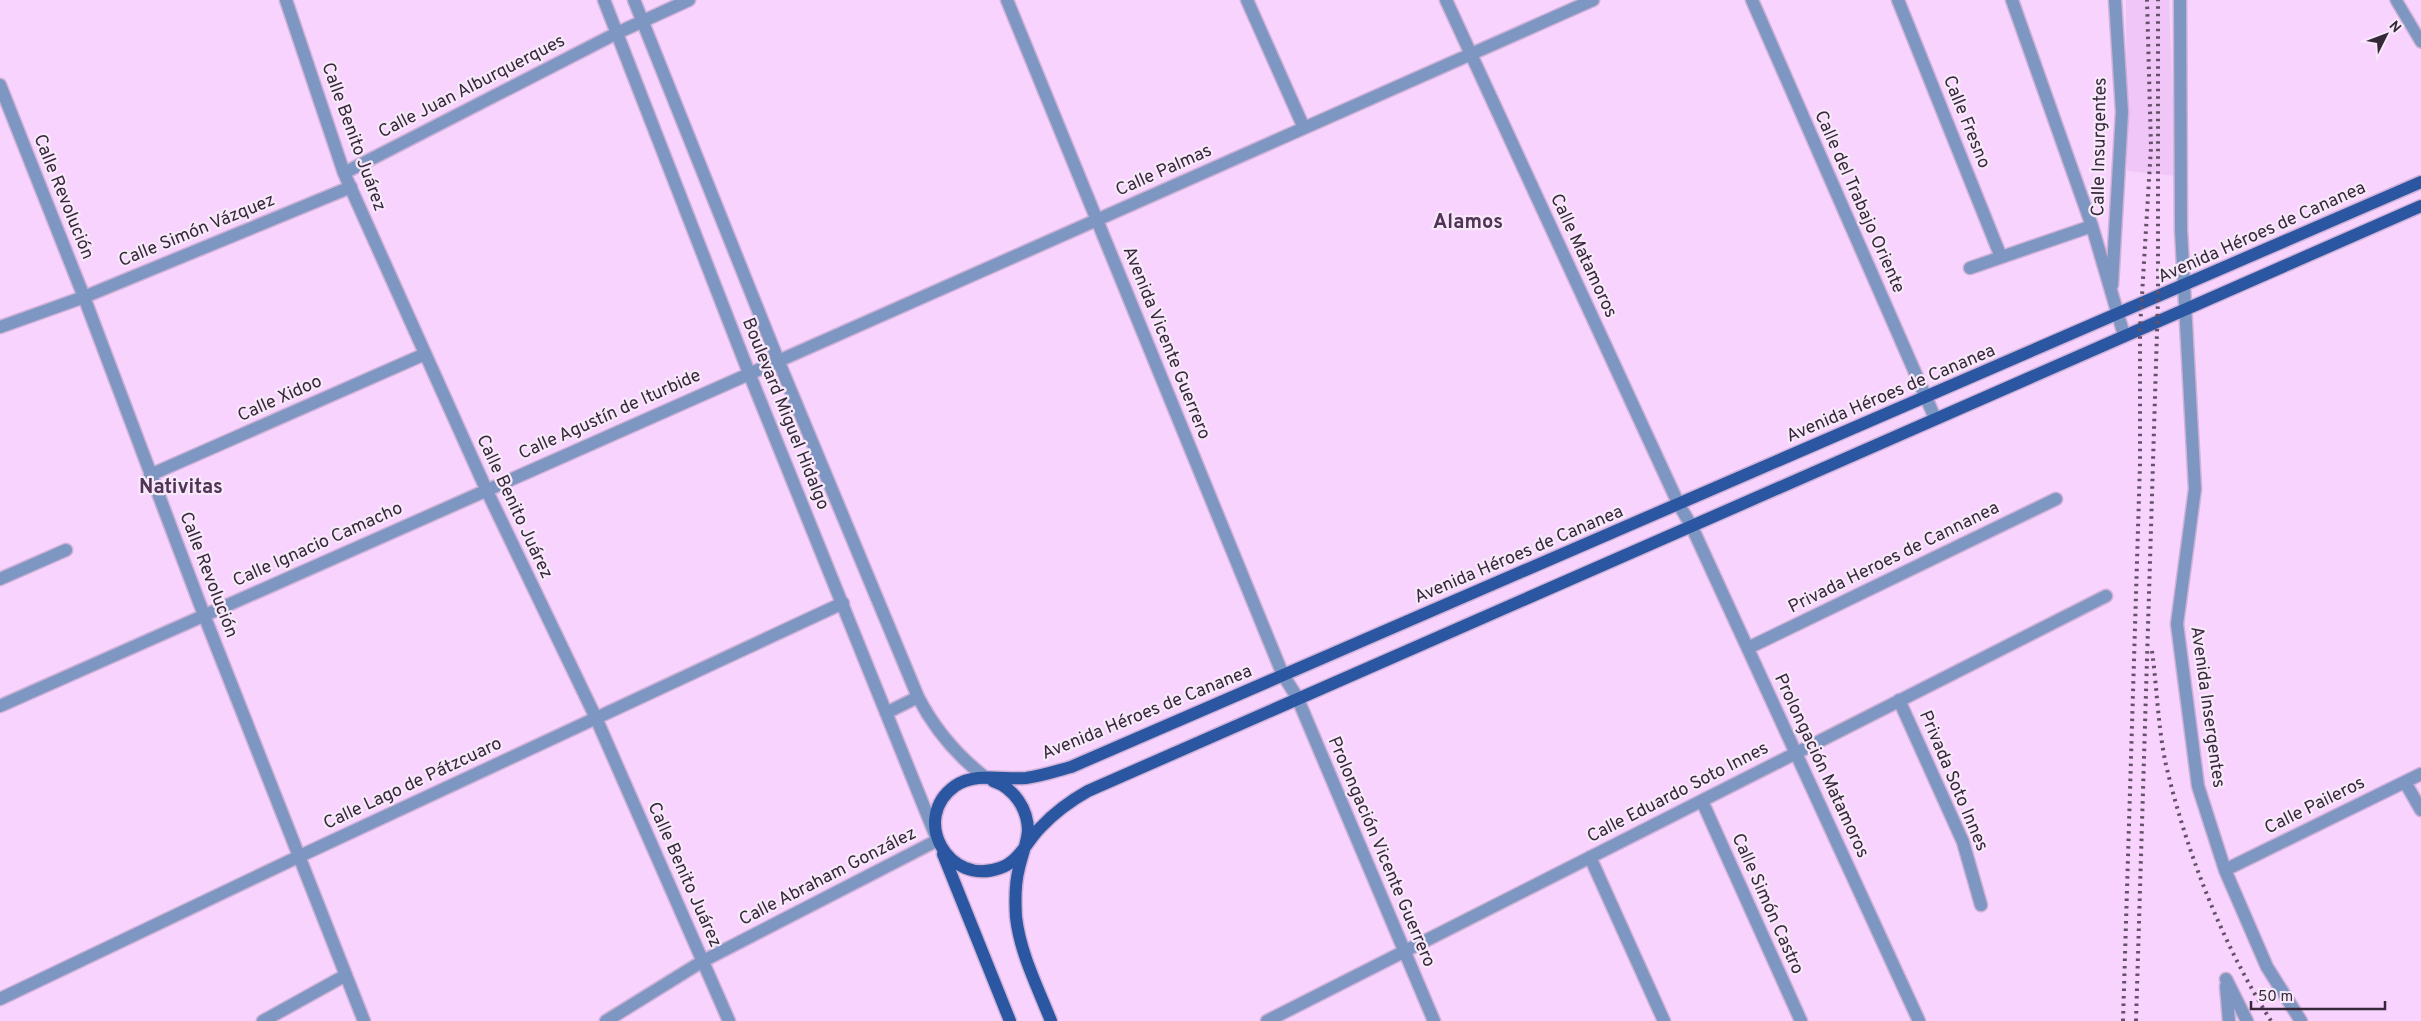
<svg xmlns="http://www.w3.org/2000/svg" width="2421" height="1021" font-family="Overpass,sans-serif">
	<rect width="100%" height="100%" fill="#f7d3fe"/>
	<path fill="#efc6f7" d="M2126,0h43l7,176 -49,-5z"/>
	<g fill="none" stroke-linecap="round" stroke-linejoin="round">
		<g stroke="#d0b1d7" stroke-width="14">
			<path id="service" d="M2396,0l25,42"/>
		</g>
		<g stroke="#d0b1d7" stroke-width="15">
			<path id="minor" d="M286,0l58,173 142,316 110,229 133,303
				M1247,0l57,128
				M1446,0l233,505 12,20 228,496
				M1752,0l183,418
				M1898,0l103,257
				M2012,0l80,226 32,109
				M2180,0l1,230 14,259 -18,135 21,162 27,84 42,97 34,54
				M0,85l84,212 120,318 160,406
				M344,173l273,-140 72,-33
				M1970,268l122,-42
				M2112,285l10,-173 -7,-112
				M0,327l84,-30 267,-110
				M150,475l275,-121
				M0,579l66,-29
				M1748,648l308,-149
				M1297,697l137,324
				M1899,700l64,142 18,63
				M0,706l1593,-706
				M2405,782l16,28
				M1702,801l99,220
				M1590,857l74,164
				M2225,870l196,-96
				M2226,979l21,42
				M2226,986l3,35
				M0,999l300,-143 543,-253
				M263,1021l83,-46
				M606,1021l97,-60 235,-121
				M1267,1021l839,-425"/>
		</g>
		<g stroke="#d0b1d7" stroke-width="15">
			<path id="tertiary" d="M604,0l145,373 186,461
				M634,0l144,360 140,337c17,33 38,58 68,81
				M1007,0l276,675 14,22
				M886,713l32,-16"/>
		</g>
		<g stroke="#d0b1d7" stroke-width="15">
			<path id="primary" d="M2421,182l-1350,585c-15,4 -29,9 -45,11 -22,2 -51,-6 -71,8 -45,32 -7,101 45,82 19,-6 27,-27 40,-40 14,-15 30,-27 48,-37l1333,-585
				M993,781c21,7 35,28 35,50 -1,12 -6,24 -9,37 -4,15 -4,33 -3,49 4,36 22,71 35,104
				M943,854l67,167"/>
		</g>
		<use href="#service" stroke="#7e97c2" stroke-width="11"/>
		<use href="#minor" stroke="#7e97c2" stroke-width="12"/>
		<use href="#tertiary" stroke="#7e97c2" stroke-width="12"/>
		<use href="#primary" stroke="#2a56a2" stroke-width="12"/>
		<path stroke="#645168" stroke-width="4" stroke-dasharray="2.5 5" stroke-linecap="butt" d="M2152,651c5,37 6,77 14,114 21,89 56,178 105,256
			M2123,1021l17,-558v-135l11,-181 -4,-147
			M2136,1021l22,-723v-298"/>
	</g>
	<g text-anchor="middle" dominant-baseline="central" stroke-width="4.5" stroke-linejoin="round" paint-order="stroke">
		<g font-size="18" fill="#362839" stroke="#f7e9fa">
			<text transform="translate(472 87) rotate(-27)">Calle Juan Alburquerques</text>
			<text transform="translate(1966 122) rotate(68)">Calle Fresno</text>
			<text transform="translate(353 137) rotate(70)">Calle Benito Juárez</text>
			<text transform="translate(2100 147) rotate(-89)">Calle Insurgentes</text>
			<text transform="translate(1164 171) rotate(-24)">Calle Palmas</text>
			<text transform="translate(63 197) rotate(68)">Calle Revolución</text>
			<text transform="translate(1859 202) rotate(66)">Calle del Trabajo Oriente</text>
			<text transform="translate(197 231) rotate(-22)">Calle Simón Vázquez</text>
			<text transform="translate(2262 233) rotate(-24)">Avenida Héroes de Cananea</text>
			<text transform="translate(1583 256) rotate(65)">Calle Matamoros</text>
			<text transform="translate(1166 343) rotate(68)">Avenida Vicente Guerrero</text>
			<text transform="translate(1891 394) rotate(-23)">Avenida Héroes de Cananea</text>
			<text transform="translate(280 399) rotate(-24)">Calle Xidoo</text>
			<text transform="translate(785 414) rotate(68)">Boulevard Miguel Hidalgo</text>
			<text transform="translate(610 415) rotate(-24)">Calle Agustín de Iturbide</text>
			<text transform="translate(514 507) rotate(65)">Calle Benito Juárez</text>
			<text transform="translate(318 545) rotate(-24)">Calle Ignacio Camacho</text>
			<text transform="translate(1519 555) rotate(-23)">Avenida Héroes de Cananea</text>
			<text transform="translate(1894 558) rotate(-26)">Privada Heroes de Cannanea</text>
			<text transform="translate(208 575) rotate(69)">Calle Revolución</text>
			<text transform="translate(2207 707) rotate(82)">Avenida Insergentes</text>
			<text transform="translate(1147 713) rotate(-22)">Avenida Héroes de Cananea</text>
			<text transform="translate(1821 766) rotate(65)">Prolongación Matamoros</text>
			<text transform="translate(1953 781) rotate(67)">Privada Soto Innes</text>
			<text transform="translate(413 784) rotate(-25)">Calle Lago de Pátzcuaro</text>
			<text transform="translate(1678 793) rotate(-27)">Calle Eduardo Soto Innes</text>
			<text transform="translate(2315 806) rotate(-26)">Calle Paileros</text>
			<text transform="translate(1381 852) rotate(67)">Prolongación Vicente Guerrero</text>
			<text transform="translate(684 875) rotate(66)">Calle Benito Juárez</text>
			<text transform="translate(828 877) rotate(-27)">Calle Abraham González</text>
			<text transform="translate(1767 904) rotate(66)">Calle Simón Castro</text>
		</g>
		<g font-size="20" font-weight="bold" fill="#513357" stroke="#f7e9fa">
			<text x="1468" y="223">Alamos</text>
			<text x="181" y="488">Nativitas</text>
		</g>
	</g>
	<g transform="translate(2386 35) rotate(48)" stroke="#f7e9fa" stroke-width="4" paint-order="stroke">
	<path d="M0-4L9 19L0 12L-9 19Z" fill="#362839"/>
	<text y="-8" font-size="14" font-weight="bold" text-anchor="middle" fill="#362839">N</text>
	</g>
	<path d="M2251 1001v8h134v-8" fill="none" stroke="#362839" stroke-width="2.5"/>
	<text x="2258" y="1001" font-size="15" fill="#362839" stroke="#f7e9fa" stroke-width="4" paint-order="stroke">50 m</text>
</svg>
